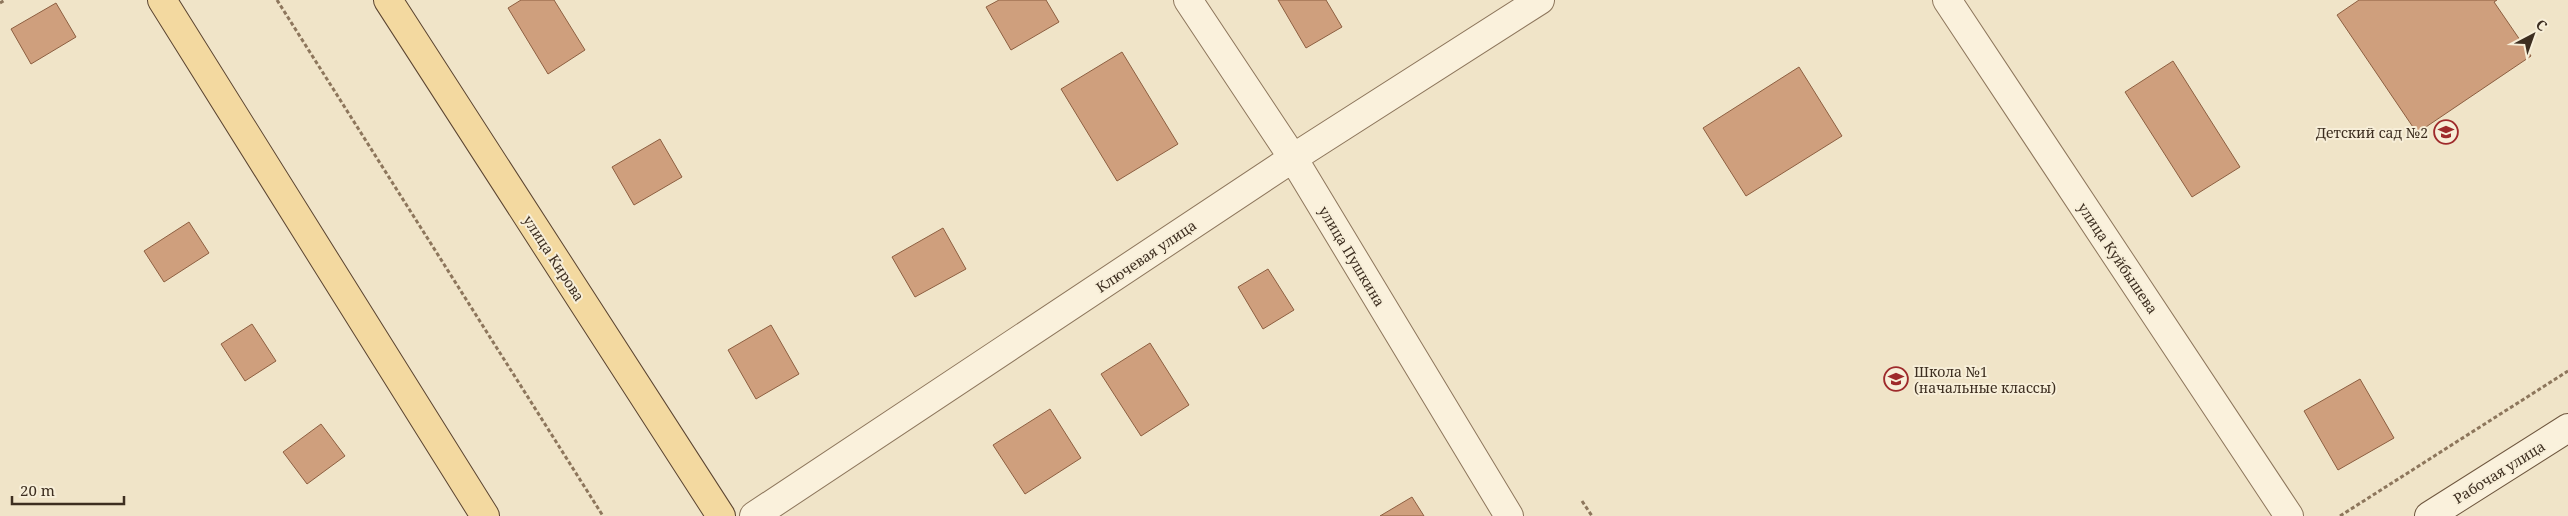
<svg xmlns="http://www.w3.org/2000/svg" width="2568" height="516" font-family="'Noto Serif',serif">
	<rect width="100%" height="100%" fill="#f0e4c8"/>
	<path fill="#cf9f7d" stroke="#8d5f41" d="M521,0h33l31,50 -37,24 -40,-66z
		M999,0h47l13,22 -48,28 -25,-43z
		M1278,0h48l16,27 -36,21z
		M2359,0h138l-3,2 37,54 -114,77 -80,-118z
		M56,3l20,34 -45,27 -20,-35z
		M1122,52l56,92 -61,37 -56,-92z
		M2173,61l67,106 -48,30 -67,-105z
		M1799,67l43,69 -96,60 -43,-68z
		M660,139l22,38 -48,28 -22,-38z
		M189,222l20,31 -45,29 -20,-31z
		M943,228l23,41 -51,28 -23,-40z
		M1268,269l26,41 -31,19 -25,-42z
		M252,324l24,37 -31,20 -24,-37z
		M771,325l28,49 -43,25 -28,-49z
		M1150,343l39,62 -48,31 -40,-62z
		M2360,379l34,59 -56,32 -34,-59z
		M1050,409l31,49 -56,36 -32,-49z
		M321,424l24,32 -38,28 -24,-32z
		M1412,497l12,19h-44z"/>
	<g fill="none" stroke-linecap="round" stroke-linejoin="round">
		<g stroke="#8d765c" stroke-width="30">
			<path id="minor" d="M1188,0l105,158 216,358
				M1947,0l342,516
				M754,516l539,-358 247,-158"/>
		</g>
		<g stroke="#6f573f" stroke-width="30">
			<path id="secondary" d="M2429,516l139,-88"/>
		</g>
		<g stroke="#5b4430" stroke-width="30">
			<path id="primary" d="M162,0l323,516
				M388,0l333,516"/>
		</g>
		<path stroke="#8d765c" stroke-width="3" stroke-dasharray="4 2.5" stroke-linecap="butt" d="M277,0l326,516
			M0,3l5,-3
			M1582,501l10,15
			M2340,516l228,-145"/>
		<use href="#minor" stroke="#faf1dc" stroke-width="28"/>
		<use href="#secondary" stroke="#faf1dc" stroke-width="28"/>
		<use href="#primary" stroke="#f3d9a0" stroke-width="28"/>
	</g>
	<defs>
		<g id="school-ring" transform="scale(1.25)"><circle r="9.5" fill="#f7eed8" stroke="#9e2a2b" stroke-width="1.5"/><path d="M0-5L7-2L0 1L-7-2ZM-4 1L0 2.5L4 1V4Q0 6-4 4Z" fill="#9e2a2b"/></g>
	</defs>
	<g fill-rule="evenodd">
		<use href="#school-ring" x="2446" y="132"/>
		<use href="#school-ring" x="1896" y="379"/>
	</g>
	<g text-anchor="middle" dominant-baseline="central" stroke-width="4" stroke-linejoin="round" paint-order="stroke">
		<g font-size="14" fill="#3d2e20" stroke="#f7eed8" text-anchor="end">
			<text x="2428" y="132">Детский сад №2</text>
			<text x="1914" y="371" text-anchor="start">Школа №1<tspan x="1914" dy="16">(начальные классы)</tspan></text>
		</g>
		<g font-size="14" fill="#3d2e20" stroke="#f7eed8">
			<text transform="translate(1146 256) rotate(-34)">Ключевая улица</text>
			<text transform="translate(1352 256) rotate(59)">улица Пушкина</text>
			<text transform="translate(554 258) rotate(57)">улица Кирова</text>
			<text transform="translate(2118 258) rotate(56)">улица Куйбышева</text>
			<text transform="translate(2499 472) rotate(-32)">Рабочая улица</text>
		</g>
	</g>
	<g transform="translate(2533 35) rotate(41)" stroke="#f7eed8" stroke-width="4" paint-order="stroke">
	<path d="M0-4L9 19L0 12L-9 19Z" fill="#3d2e20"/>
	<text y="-8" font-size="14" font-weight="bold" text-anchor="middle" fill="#3d2e20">С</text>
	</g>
	<path d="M12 496v8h112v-8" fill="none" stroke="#3d2e20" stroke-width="2.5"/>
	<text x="20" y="496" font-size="15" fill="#3d2e20" stroke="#f7eed8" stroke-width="4" paint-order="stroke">20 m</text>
</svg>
